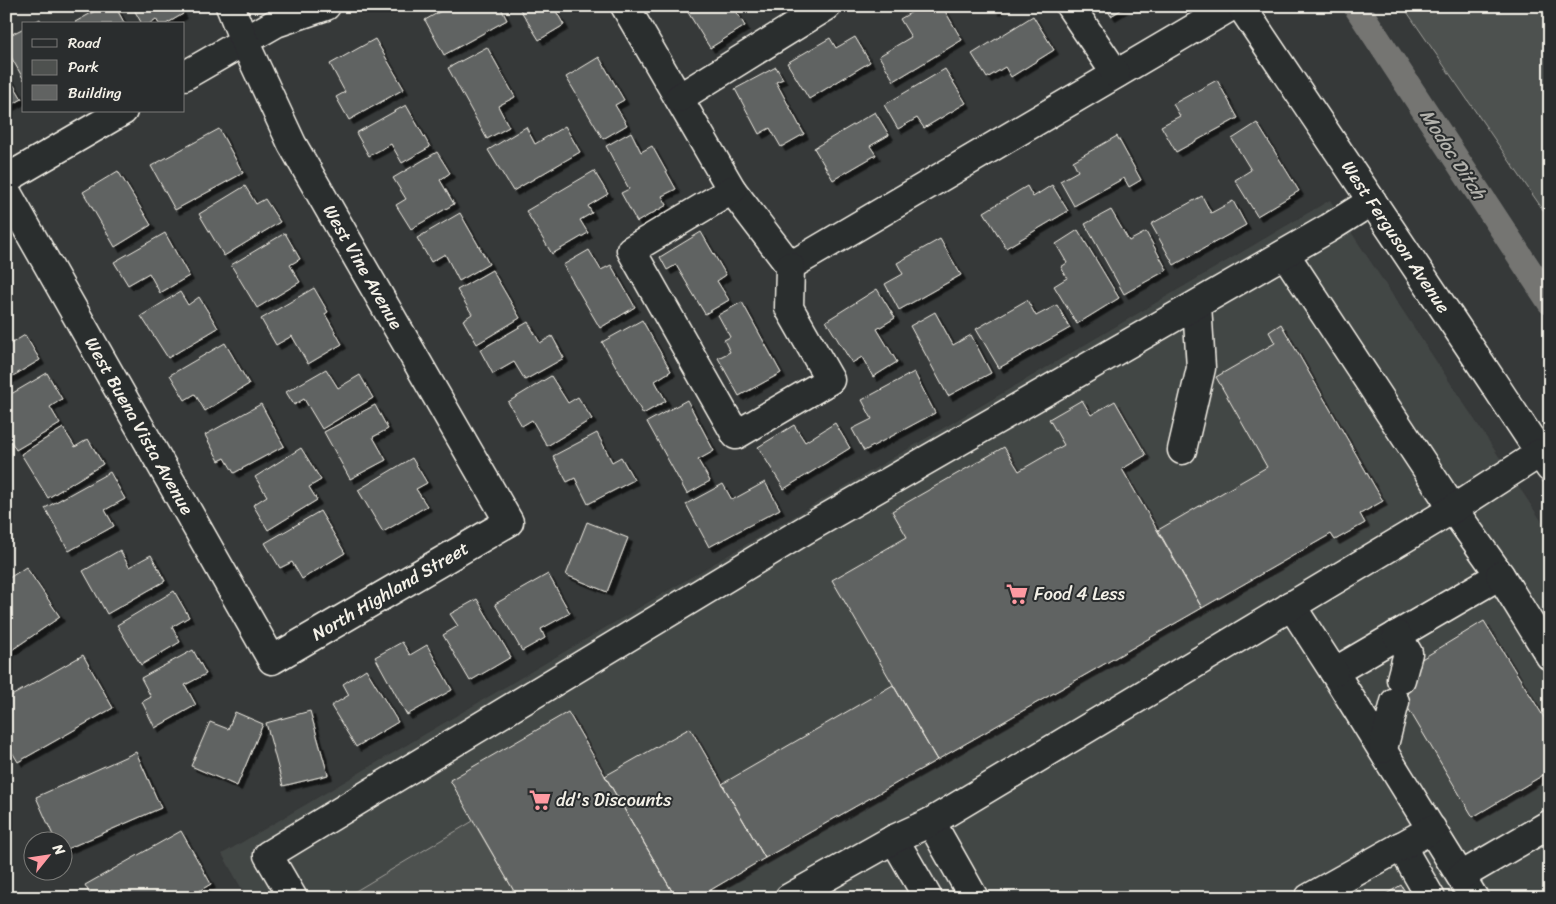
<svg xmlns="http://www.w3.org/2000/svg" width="1556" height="904" font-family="Sriracha,sans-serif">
	<defs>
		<filter id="shadow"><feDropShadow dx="4.5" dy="4.5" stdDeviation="0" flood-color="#0009"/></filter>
	</defs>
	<rect width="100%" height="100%" fill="#363939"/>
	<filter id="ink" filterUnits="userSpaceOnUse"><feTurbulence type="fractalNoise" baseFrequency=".02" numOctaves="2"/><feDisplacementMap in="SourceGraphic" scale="10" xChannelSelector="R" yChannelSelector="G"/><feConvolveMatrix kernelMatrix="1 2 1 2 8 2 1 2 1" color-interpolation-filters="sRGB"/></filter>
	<g filter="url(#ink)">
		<path fill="#434645" d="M1330,200l220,334v364h-1303l-25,-44z"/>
		<path fill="#4e514f" stroke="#a1a19c" d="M1403,6h147v214z
			M473,821l45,77h-174z"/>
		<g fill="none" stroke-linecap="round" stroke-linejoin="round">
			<path stroke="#757572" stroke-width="26" d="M1356,6l194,296"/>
		</g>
		<path fill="#616362" stroke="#f4f1e8" filter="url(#shadow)" d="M104,6h11l10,18h-49l-1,-2z
			M132,6h46l5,8 -17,10h-7l-3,-5 -7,5h-7z
			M450,6h50l7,14 -63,35 -19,-35z
			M518,6h35l11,19 -25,15z
			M684,6h49l12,20 -35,22z
			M922,6h20l20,34 -68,41 -15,-25 32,-19 -11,-18z
			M992,6h11l-8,5z
			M1105,6h22l-16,10z
			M1033,16l21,34 -43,27 -6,-10 -18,11 -15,-24z
			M40,19l2,5h-11z
			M24,28v52l-18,-32v-11z
			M855,37l15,25 -61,37 -22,-36 43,-25 6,10z
			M375,39l29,50 -55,31 -13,-23 9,-5 -15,-28z
			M487,47l28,50 -17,9 11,21 -22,12 -39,-71z
			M599,57l25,43 -9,5 12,20 -24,14 -37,-62z
			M776,67l7,12 -7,3 28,52 -23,13 -11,-19 -11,6 -24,-45z
			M945,69l21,34 -42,25 -7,-10 -19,11 -14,-24z
			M6,72l16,27 -16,9z
			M1217,80l21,38 -62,34 -15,-26 19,-10 -7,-12z
			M406,105l24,42 -28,16 -11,-19 -22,12 -13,-23z
			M875,112l14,23 -19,11 6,9 -43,25 -19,-32z
			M1257,123l42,68 -42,25 -22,-36 16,-10 -19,-31z
			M565,126l15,26 -67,39 -25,-41 38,-23 9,17z
			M219,129l24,44 -68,37 -24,-44z
			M631,132l10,20 11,-6 24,43 -14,7 5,9 -30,17 -16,-29 8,-4 -23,-43z
			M1117,136l24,44 -12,7 -5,-9 -50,28 -14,-25 18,-10 -5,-10z
			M437,152l13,21 -10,7 14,24 -43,25 -15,-24 10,-6 -13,-21z
			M118,171l33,54 -36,22 -32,-55z
			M594,171l14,23 -20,12 4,7 -12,7 8,13 -36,21 -26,-43z
			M1052,185l16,26 -62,37 -22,-36 43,-26 6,11z
			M245,186l11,18 9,-5 15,23 -56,34 -25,-42z
			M1202,196l9,17 22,-12 13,24 -72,40 -23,-41z
			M1111,210l18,31 17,-9 21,38 -43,24 -39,-70z
			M460,213l29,51 -30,17 -14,-27 -14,8 -14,-24z
			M1078,230l41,68 -42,26 -23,-38 13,-8 -6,-11 6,-4 -11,-19z
			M701,232l25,43 -9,6 12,19 -24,14 -29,-49 -9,5 -7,-13z
			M165,233l24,43 -29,17 -11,-20 -21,12 -14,-23z
			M285,233l15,26 -10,6 10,17 -43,26 -26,-43z
			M940,239l21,36 -62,35 -14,-26 18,-10 -6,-11z
			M589,250l12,20 10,-5 24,42 -35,21 -37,-63z
			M492,270l28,48 -43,26 -14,-24 9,-6 -15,-24z
			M314,288l14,24 -3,2 17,30 -34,20 -16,-28 -16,9 -15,-26z
			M877,289l18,29 -18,11 20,33 -24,15 -11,-20 -10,6 -26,-42z
			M180,292l8,13 11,-8 19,31 -50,30 -27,-42z
			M1027,300l9,16 21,-11 13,23 -71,40 -23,-39z
			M742,302l39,71 -42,23 -21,-38 12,-6 -6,-12 6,-3 -12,-22z
			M935,312l18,33 18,-10 20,38 -43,23 -38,-70z
			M642,320l29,51 -16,10 11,20 -23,13 -41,-72z
			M528,322l12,21 12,-7 12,22 -39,22 -11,-18 -21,12 -13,-24z
			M1281,324l102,177 -23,13 5,9 -30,17 -4,-6 -129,74 -44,-78 109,-63 -51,-90 59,-34 -6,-11z
			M25,335l15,25 -34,20v-36l1,2z
			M225,343l24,41 -44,27 -10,-17 -10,6 -15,-25z
			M326,369l12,19 22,-13 13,23 -51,31 -18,-30 -10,6 -8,-13z
			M914,372l21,41 -71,38 -12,-22 20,-10 -10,-19z
			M47,373l15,26 -12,8 10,17 -44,26 -10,-17v-36z
			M551,376l17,27 10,-6 14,22 -45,27 -15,-26 -10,6 -14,-24z
			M687,400l27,51 -16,9 12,21 -23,13 -40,-72z
			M1082,400l9,15 24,-14 31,54 -24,14 80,139 -265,152 -105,-180 75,-43 -15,-26 112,-64 15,24 45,-26 -15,-26z
			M261,404l23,42 -50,27 -9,-15 -6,3 -14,-26z
			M375,405l13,24 -15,8 13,23 -36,19 -26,-47z
			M835,423l15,25 -66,41 -26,-42 36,-22 11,17z
			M63,428l12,19 13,-8 15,25 -55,34 -27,-44z
			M597,433l15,29 9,-5 13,23 -46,24 -13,-26 -8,4 -14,-26z
			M301,448l20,32 -12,7 8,13 -49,30 -15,-25 14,-9 -12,-19z
			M412,458l15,25 -11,6 11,17 -44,26 -25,-42z
			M110,472l15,27 -20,11 9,16 -45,25 -24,-43z
			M765,482l15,27 -71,38 -23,-43 37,-20 9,16z
			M320,511l25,42 -43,26 -10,-17 -12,6 -15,-25z
			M587,522l41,16 -21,54 -41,-17z
			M120,550l9,17 22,-12 14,26 -58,33 -24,-43z
			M26,567l34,50 -54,37v-74z
			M548,574l22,39 -29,16 4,9 -23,13 -27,-47z
			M174,591l15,26 -17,10 8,15 -39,23 -24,-40z
			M477,599l34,58 -41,24 -27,-46 15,-9 -8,-12z
			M1484,621l66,106v44l-77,46 -68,-114 10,-40z
			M402,642l8,13 17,-10 25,45 -45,25 -32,-58z
			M193,650l13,24 -21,11 11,20 -41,23 -13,-26 9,-5 -10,-19z
			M83,655l30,53 -95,54 -12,-20v-43z
			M366,669l32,53 -42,25 -25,-41 18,-11 -6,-11z
			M893,685l44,75 -172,98 -43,-74z
			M310,711l18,64 -45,11 -17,-63z
			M235,712l28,12 -26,62 -46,-20 19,-44 18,7z
			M568,712l37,64 71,122h-158l-68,-118z
			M690,728l75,130 -68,40h-21l-71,-122z
			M136,752l25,56 -99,43v-9h-6l-20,-45z
			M181,831l30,53 -24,14h-95l-7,-13z
			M1401,885l8,13h-29z"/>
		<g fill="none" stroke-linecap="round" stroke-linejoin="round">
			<g stroke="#f4f1e8" stroke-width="31">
				<g id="minor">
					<path d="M625,6l107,184 58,76 442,-260"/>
					<path d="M1070,6l46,68"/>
					<path id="s1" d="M1241,6l224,334 85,128"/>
					<path d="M184,76l92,-53 50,-17"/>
					<path d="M679,98l148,-92"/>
					<path d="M6,179l117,-68"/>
					<path d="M732,190l-101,60 105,185 94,-55 -41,-72 1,-42"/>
					<path id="s2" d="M6,191l266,469 237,-138 -217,-378 -48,-103 -14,-35"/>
					<path d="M1285,254l168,255 47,66 -166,97 140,226"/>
					<path d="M1182,450l19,-82 -4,-63"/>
					<path d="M1500,575l50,81"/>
					<path d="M1291,605l43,67"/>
					<path d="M1397,635l11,18 -7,26"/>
					<path d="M1383,749l12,-47"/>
					<path d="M931,822l43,76"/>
					<path d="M894,839l34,59"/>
					<path d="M1401,846l30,52"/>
					<path d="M1461,876l89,-52"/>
					<path d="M293,898l-25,-43 537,-325 524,-302 43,-27"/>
					<path d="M789,898l105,-59 37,-17 522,-313 87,-56"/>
					<path d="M1309,898l123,-69"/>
				</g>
			</g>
			<use href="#minor" stroke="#2a2d2e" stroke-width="28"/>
		</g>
	</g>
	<defs>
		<g id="supermarket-bare" transform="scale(1.725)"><path d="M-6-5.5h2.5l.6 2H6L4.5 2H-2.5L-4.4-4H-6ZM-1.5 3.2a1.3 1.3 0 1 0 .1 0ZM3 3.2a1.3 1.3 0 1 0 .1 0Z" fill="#ff9aa2" stroke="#2a2d2e" stroke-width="2.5" paint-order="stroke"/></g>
	</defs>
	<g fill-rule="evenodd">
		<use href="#supermarket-bare" x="1017" y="594"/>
		<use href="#supermarket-bare" x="540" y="800"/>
	</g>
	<g text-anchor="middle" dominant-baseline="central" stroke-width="4" stroke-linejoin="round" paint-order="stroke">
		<g font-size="18" fill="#f4f1e8" stroke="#2a2d2e">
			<text stroke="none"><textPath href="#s1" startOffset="278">West Ferguson Avenue</textPath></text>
			<text transform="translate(363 267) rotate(60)">West Vine Avenue</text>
			<text stroke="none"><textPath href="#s2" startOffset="270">West Buena Vista Avenue</textPath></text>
			<text stroke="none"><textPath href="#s2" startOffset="676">North Highland Street</textPath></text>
		</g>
		<g font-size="18" fill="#f4f1e8" stroke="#2a2d2e" text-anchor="start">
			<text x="1034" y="594">Food 4 Less</text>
			<text x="556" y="800">dd's Discounts</text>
		</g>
		<g font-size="19" font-style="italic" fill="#b4b3ad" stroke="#2a2d2e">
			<text transform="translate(1453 154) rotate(57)">Modoc Ditch</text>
		</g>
	</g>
	<rect width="1556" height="904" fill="none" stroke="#2a2d2e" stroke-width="25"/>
	<rect x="12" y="12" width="1531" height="879" fill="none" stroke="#f4f1e8" stroke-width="2" filter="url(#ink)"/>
	<rect x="22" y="22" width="162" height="90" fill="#2a2d2e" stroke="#7b7b78"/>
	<rect x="32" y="39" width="25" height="8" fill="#2a2d2e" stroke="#7b7b78"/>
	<text x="68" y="48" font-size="15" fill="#f4f1e8">Road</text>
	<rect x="32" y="60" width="25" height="15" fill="#4e514f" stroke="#7b7b78"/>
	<text x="68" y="72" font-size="15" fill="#f4f1e8">Park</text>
	<rect x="32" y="85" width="25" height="15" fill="#616362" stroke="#7b7b78"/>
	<text x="68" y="98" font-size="15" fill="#f4f1e8">Building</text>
	<g transform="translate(48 856) rotate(60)"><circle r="24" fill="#2a2d2e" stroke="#7b7b78"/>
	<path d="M0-4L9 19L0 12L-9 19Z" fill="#ff9aa2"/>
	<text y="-8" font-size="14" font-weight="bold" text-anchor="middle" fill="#f4f1e8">N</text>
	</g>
</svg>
